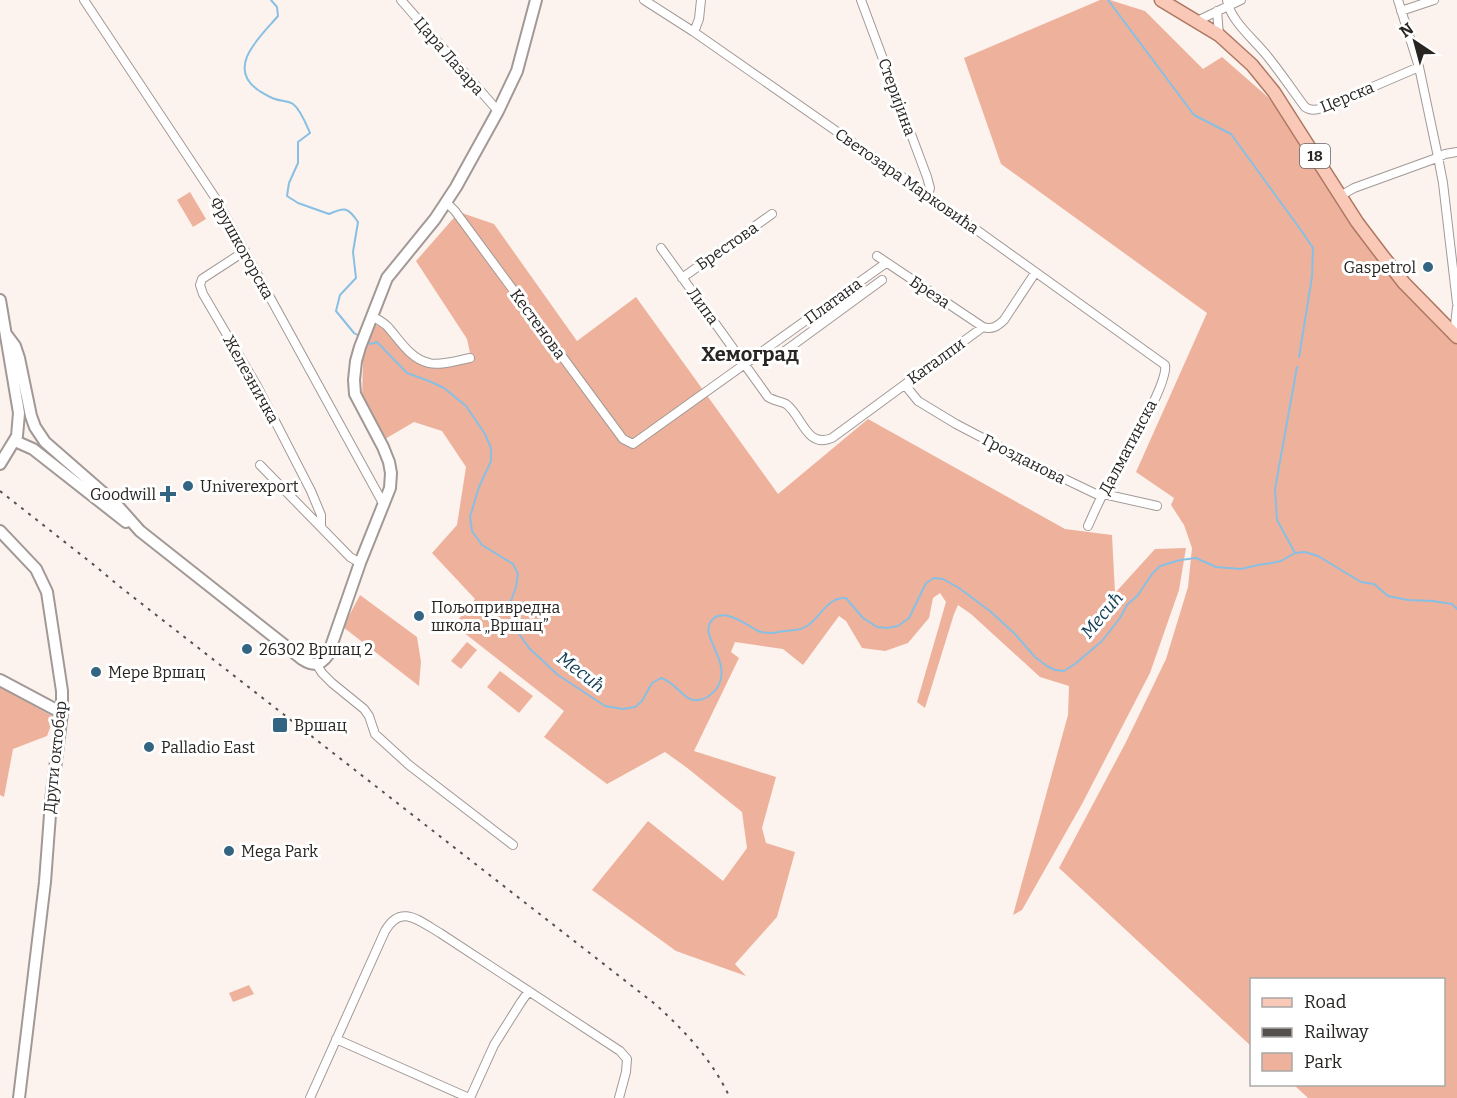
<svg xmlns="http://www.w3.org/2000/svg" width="1457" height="1098" font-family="Bitter,serif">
	<rect width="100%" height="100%" fill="#fcf3ef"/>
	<path fill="#eeb29c" d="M1100,0h10l35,11 58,58 19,-12 47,41 98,143 90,103v754h-149l-14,-13 150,-1v-104h-192l-1,66 -192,-178 67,-126 40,-83 22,-72 4,-39 -8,-23 -13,-20 3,-7 -38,-26 71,-159 -206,-149 -37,-106z
		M190,192l16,27 -13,8 -16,-27z
		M459,212l35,12 83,117 59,-44 142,197 90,-75 197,110 47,6 3,58 40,-44 31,-1 -7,42 -29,83 -68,131 -60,106 -9,5 55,-200 1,-29 -29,-9 -69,-63 -13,-9 -4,9 -29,94 -8,-6 29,-100 -6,-9 -7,5 -4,20 -21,25 -23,8 -23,-3 -16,-27 -7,-5 -36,49 -20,-16 -48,-7 -4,10 8,6 -45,93 82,26 -14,51 4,15 29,9 -18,65 -42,47 11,12 -70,-25 -84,-61 56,-69 75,60 24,-33 -5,-36 -56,-45 -21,-15 -58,32 -63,-47 20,-26 -110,-86 21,-26 -43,-46 25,-28 9,-58 -24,-36 -28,-9 -29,17 -23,-38 1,-43 12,-33 8,1c8,11 31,40 46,41 11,1 31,-4 43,-5l-5,-23 -51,-78z
		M360,595l57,42 4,25 -2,24 -76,-59z
		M467,642l10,8 -16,19 -10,-8z
		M500,671l33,25 -14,17 -32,-26z
		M0,687l54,30 -7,19 -34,13 -9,48 -4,-2z
		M249,985l5,9 -21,8 -4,-9z"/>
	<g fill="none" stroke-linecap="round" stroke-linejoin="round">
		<path stroke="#88bfe3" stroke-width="2" d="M271,0l6,7 1,9c-17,20 -53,51 -20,74 5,3 11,7 17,9 5,2 14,2 18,5 8,6 13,20 17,29l-12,9v21l-9,20 -2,13 11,7 31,11c16,-7 19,-7 29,8l-5,30 3,26 -16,17 -4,16 18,22 7,4
			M1108,0l86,115 37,19 72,99 10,15 -1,29 -13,80
			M365,340l6,4 6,-2 30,31 22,8 15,7 22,18 19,28 6,14v13l-12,26 -9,30 2,14 10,14 31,19 5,10 -2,13 -5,14 2,15 4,15 12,17 29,27 47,31 18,3 12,-2 7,-6 10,-18 9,-5c18,5 23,28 42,21 6,-2 10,-6 14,-11 16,-25 -16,-50 -7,-65 10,-19 37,2 48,8 4,2 9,2 14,2 4,0 9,-2 13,-2 8,-1 15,0 22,-5 15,-10 20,-29 39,-28l17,20 14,9 10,1 11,-2 11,-8 17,-35 8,-5 9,1 16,9 31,23 25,23 20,23 12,9 8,4 9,1 11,-7 27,-23 18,-23 7,-13 11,-10 14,-21 8,-8 20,-6 16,-2 20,9 25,2 17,-4 14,-2 9,-2 14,-8 10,-1 13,4 43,26 13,2 14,12 20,4 25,1 19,3 5,5
			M1295,553l-18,-33 -2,-31 22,-122"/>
		<g stroke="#a29996" stroke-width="10">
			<path id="street" d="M84,0l132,199 168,306
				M401,0l97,111
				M644,0l50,32 234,163 237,170c4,20 -49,105 -61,127 -6,11 -11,23 -16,34
				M861,0l66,177 3,11 -2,7
				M1227,0c3,21 28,40 41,57 13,16 25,34 37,50 7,5 13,2 21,0l93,-40
				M1398,0l21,67 19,90 5,26 14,120
				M1217,11l2,24
				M1401,11l33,-11
				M1197,21l44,-21
				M694,32l5,-13 2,-19
				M1340,196l14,-8 80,-29 11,-5 12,-2
				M446,202l9,9 168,228 10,5 253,-181
				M661,248l107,149c6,4 12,4 18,7 16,11 20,45 46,34l151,-111c9,3 15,-1 21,-7l31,-47
				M245,251l-43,28 -2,6 3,9 54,92 54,105 10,24v12
				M877,256l106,71
				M682,278l90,-64
				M372,316c5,3 11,6 15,10 12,13 23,33 42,37 11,3 30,-3 41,-5
				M1454,334l3,-27
				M778,356l104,-76
				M905,385l13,16 38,23 65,34 75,36 12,1 49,11
				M260,465l90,92 10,6
				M317,665l5,8 10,10 32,26 5,7 6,18 34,31 104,80
				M336,1039l133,59
				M310,1098l75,-167c16,-28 34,-10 55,2l180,118 7,8 -1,13 -7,26
				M470,1098l24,-53 27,-43 8,-11"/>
		</g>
		<g stroke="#a29996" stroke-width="14">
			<path id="secondary" d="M0,300l19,113 -2,23 -17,28
				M6,334l9,12 4,12 12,58 4,11 10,15 71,62 24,27 162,128c11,7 18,7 26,-4l32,-92 30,-75 1,-15 -2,-11 -6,-15 -28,-53 -1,-14 2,-19 4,-14 27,-69 48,-59 21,-32 42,-76 19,-40 19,-71
				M15,441l18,8 93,73
				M0,531l36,38 11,23 15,99v22l-11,88 -6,81 -26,216
				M0,680l62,33"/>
		</g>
		<g stroke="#ad7863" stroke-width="15">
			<path id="primary" d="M1161,0l58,35 33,30 22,27 83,130 25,33 22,28 53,54"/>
		</g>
		<use href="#street" stroke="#fff" stroke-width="8"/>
		<use href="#secondary" stroke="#fff" stroke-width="10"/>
		<use href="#primary" stroke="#f9c8b6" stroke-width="12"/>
		<path stroke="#55514e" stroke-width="2" stroke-dasharray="3 6" stroke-linecap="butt" d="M0,491l94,74 25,21 536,418c30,27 58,57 75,94"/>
	</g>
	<g fill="#336482" stroke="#fff" stroke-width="2">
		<circle cx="1428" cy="267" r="6"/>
		<circle cx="188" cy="486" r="6"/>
		<path d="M165 485h6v6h6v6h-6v6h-6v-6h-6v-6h6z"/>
		<circle cx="419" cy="616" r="6"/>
		<circle cx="247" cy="649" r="6"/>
		<circle cx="96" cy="672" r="6"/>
		<rect x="272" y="717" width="16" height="16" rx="3"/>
		<circle cx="149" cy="747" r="6"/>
		<circle cx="229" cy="851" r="6"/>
	</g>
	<g text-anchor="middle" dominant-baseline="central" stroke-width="6" stroke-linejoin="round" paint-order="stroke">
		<rect fill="#fff" stroke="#686665" stroke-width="1.5" x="1300" y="144" width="30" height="24" rx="4.5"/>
		<g font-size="15" font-weight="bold" fill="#282523">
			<text x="1315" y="156">18</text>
		</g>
		<g font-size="16" fill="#282523" stroke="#fff">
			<text transform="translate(449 56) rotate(49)">Цара Лазара</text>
			<text transform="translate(897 97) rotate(70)">Стеријина</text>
			<text transform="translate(1347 97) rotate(-22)">Церска</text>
			<text transform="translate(907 181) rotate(35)">Светозара Марковића</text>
			<text transform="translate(727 246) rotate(-35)">Брестова</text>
			<text transform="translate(242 248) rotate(61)">Фрушкогорска</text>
			<text transform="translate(930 292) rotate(34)">Бреза</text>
			<text transform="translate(833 301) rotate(-36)">Платана</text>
			<text transform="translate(703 306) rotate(54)">Липа</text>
			<text transform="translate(538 324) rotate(54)">Кестенова</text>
			<text transform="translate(936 361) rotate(-36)">Каталпи</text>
			<text transform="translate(251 379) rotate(61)">Железничка</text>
			<text transform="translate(1128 447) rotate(-62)">Далматинска</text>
			<text transform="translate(1024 459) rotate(27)">Грозданова</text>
			<text transform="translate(55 757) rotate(-84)">Други октобар</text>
		</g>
		<g font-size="16" fill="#282523" stroke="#fff" text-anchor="start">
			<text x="1416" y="267" text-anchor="end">Gaspetrol</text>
			<text x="200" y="486">Univerexport</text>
			<text x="156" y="494" text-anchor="end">Goodwill</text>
			<text x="431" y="607">Пољопривредна<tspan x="431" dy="18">школа „Вршац”</tspan></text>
			<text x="259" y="649">26302 Вршац 2</text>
			<text x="108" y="672">Мере Вршац</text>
			<text x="294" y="725">Вршац</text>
			<text x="161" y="747">Palladio East</text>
			<text x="241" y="851">Mega Park</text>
		</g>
		<g font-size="18" font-style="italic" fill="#0e3b53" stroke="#fff">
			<text transform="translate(1102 615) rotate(-50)">Месић</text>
			<text transform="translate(581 672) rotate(37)">Месић</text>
		</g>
		<g font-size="20" font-weight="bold" fill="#282523" stroke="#fff">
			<text x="750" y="354">Хемоград</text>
		</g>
	</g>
	<rect x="1250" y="978" width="195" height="108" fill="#ffffff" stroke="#a9a8a7" stroke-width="1.5"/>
	<rect x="1262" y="998" width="30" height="9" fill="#f9c8b6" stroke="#a9a8a7" stroke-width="1.5"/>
	<text x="1304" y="1008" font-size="18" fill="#282523">Road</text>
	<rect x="1262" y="1028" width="30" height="9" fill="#55514e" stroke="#a9a8a7" stroke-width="1.5"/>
	<text x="1304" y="1038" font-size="18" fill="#282523">Railway</text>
	<rect x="1262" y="1053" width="30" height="18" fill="#eeb29c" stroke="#a9a8a7" stroke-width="1.5"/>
	<text x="1304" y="1068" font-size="18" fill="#282523">Park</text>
	<g transform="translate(1415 42) rotate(324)" stroke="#ffffff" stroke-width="4.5" paint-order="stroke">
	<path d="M0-4.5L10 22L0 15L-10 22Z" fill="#282523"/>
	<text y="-9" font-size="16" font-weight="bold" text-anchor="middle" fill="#282523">N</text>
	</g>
</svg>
